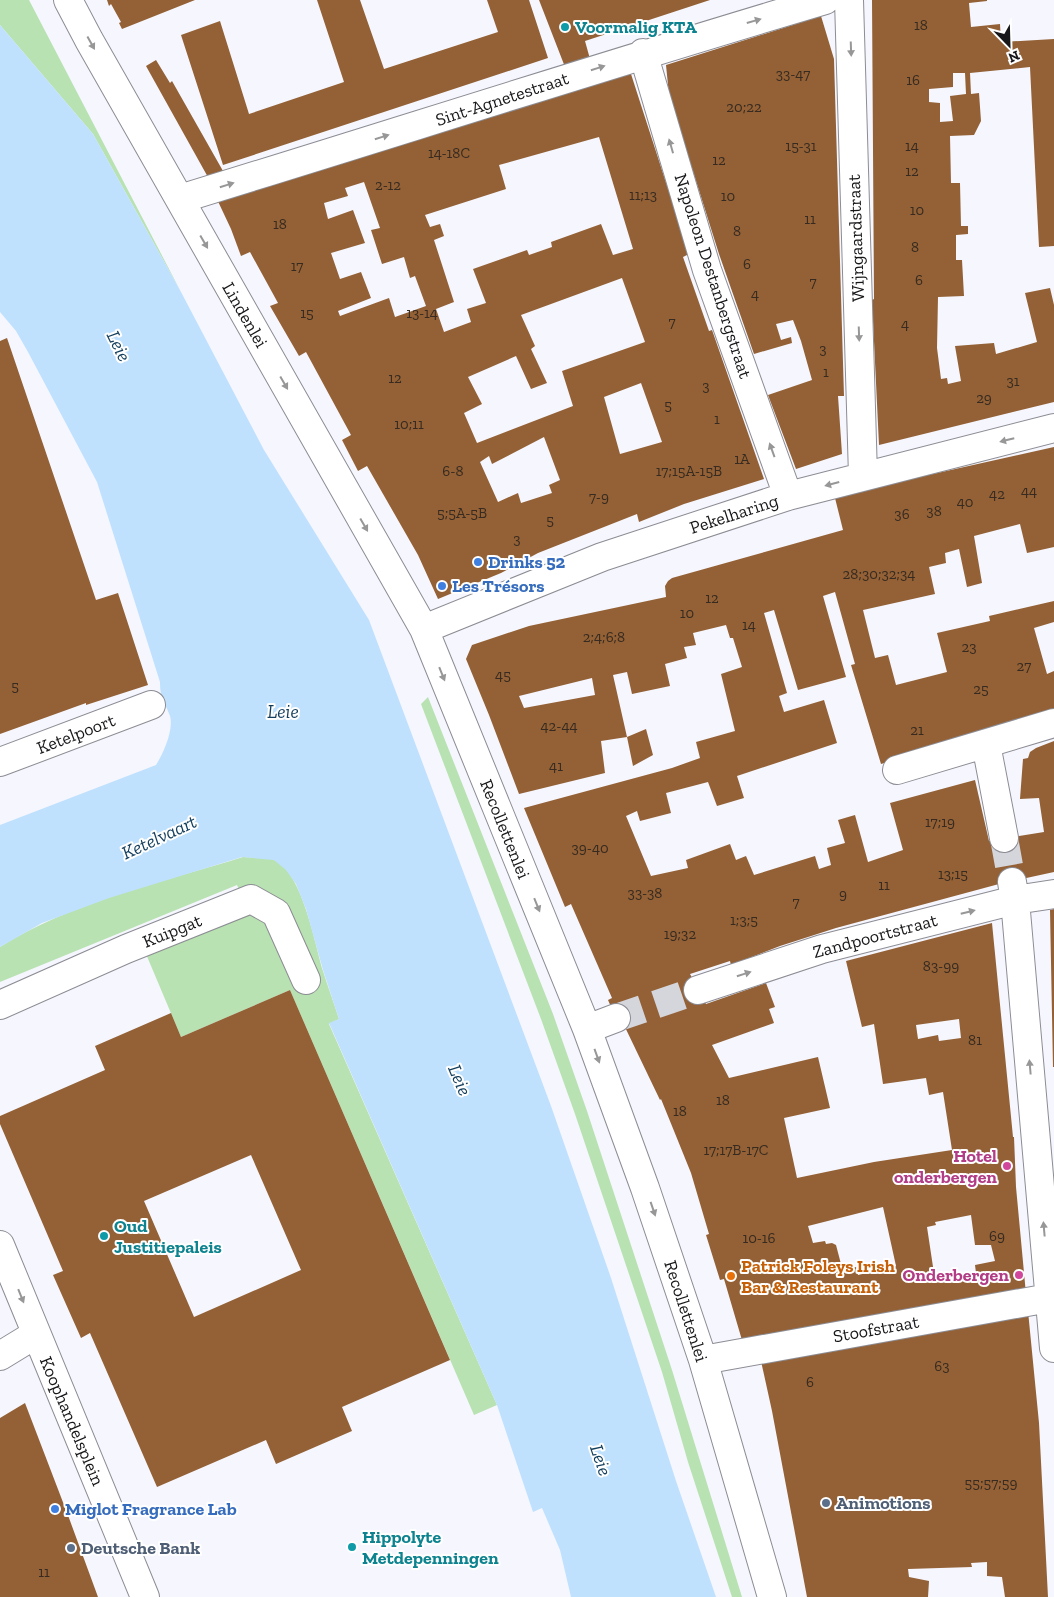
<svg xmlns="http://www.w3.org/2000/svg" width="1054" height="1597" font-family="'Zilla Slab',serif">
	<rect width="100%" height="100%" fill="#f6f6fe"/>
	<path fill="#b8e2b1" d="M0,0h29l152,292 -88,-158 -93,-109z
		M428,697l125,317 34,97 85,259 70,227h-10l-44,-135 -26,-90 -87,-258 -34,-95 -120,-315z
		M243,857c9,1 22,-1 31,3 28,11 41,84 49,111 5,16 11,32 16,48l-10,5 168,381 -23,10 -184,-425 -109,47 -35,-83 102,-43 -11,-26 -237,97v-35c71,-45 162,-65 243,-90z"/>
	<path fill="#bfe1fe" d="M0,25l93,109 88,158 83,158 105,170 182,486 60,172 65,203 40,116h-145l-11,-47 -18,-42 -9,4 -36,-107 -168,-382 10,-4 -16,-49 -17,-61 -10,-25 -10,-14 -12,-10 -32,-3 -133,41 -67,25 -42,24v-122l156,-60c7,-11 18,-35 14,-49 -5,-14 -10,-17 -10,-34l-63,-200 -69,-130 -12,-21 -16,-19z"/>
	<path fill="#936135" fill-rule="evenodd" d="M107,0h88l-73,29 -3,-6 2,-1 -10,-18 -2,2z
		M317,0h43l24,69 114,-37 -11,-32h42l19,58 -325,107 -42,-130 39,-14 29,93 95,-32z
		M539,0h171l-125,41 5,18 -25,8z
		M872,0h115v1l-18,2 2,24 29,-3 1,18 53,-3v207l-15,1 -9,-180 -60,6 1,21 8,-1 2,28 -7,14 -24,1 1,47h9l1,43h7v8l-12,1v25h6l2,36 -26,1 -1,51 4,31 6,-1 1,6 13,-3 -6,-35 39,-3 2,11 41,-12 -12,-49 25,-5 4,17v97l-175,43 -7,-145 2,-1zM953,73h12l1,21 -16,2 3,25 -13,1v-19l-11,-1v-13l24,-2z
		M821,16l13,43 10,337h-6l4,58 -46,15 -28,-74 44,-15 -11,-39 -8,-21 -17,4 5,16 10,-3 1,6 -38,11 -35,-100 -50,-159 -3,-30z
		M156,60l14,23 2,-2 51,90 -14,8 -63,-113z
		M631,74l58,180 -6,3 26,74 3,-1 52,149 -80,25 -45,18 -2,-8 -99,39 -37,20 -63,26 -20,-44 -51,-89 -9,5 -16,-31 9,-5 -45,-83 -7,4 -29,-50 8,-3 -28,-51 -9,4 -10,-27 -16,-34 184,-55zM599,137l34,112 -20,6 -12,-31 -50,18 1,5 -23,8 -2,-5 -54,19 13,34 -19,6 4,13 -27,10 -8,-23 18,-7 -20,-62 10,-4 -4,-12 -10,3 -5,-12 81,-26 -7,-24zM364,182l16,46 -9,2 11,34 22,-7 6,21 5,-2 11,30 -31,11 -6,-19 -49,18 -2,-5 33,-13 -10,-26 -21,7 -9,-26 34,-10 -12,-33 -25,9 -4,-16 24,-7 -3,-8zM622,278l23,64 -83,29 11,35 -96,37 -13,-30 18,-9 -14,-27 48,-21 15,33 16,-6 -16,-34 4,-3 -14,-31zM641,383l21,59 -42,12 -16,-57zM544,437l16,43 -11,5 3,8 -31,10 -3,-10 -20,9 -18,-40 9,-6 3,8z
		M7,338l89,262 22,-7 30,92 -62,20v-2l-86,31v-393z
		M1054,447v100l-27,6 -7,-29 -46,12 8,47 -15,4 -8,-38 -14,4 1,10 -17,4 6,27 -72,16 12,48 13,-3 8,30 51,-13 -10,-39 53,-12 -1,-5 65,-15v21l-20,6 13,46 7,-3v42l-173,51 -30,-99 4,-1 -20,-72 -12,4 23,81 -48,13 -24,-80 -10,3 23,80 -8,3 5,16 40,-12 13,43 -100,33 7,22 -27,8 -9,-24 -42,11 5,20 -31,8 -3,-10 -11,5 25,60 37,-8 -2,-8 44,-16 6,16 10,-4 8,19 61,-19 4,13 12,-4 -4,-17 18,-5 -7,-23 17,-5 13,47 35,-12 -13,-47 85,-23 14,61 55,-9 -5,-34 -19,1 3,-40 5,-1 2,-6 6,-4 18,-7v131l-55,12 -163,44 -56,18 -49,19 -1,-4 -40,13 16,30 60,-21 9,24 -6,2 5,14 -62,22 17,33 89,-21 12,51 -46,10 13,60 77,-16 78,-12 -9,-58 -14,3 -3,-17 -43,6 -9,-60 -12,3 -16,-66 146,-38 21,214h1l2,50 10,107 -282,53 -20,-68 -4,1 -14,-45 3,-1 -18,-61 -19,-47 -11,-27 -1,1 -37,-77 -4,2 -11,-25 4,-2 -41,-94 -6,3 -41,-99 148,-40 28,-10 -4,-16 39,-11 -14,-57 21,-7 -9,-29h-3l-4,-13 -33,8 3,12 -12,2 3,11 -22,6 5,22 -38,8 -5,-22 -14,3 14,62 -26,4 4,32 -86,21 -30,-79 -23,-56 6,-14 57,-19 137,-29 -1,-11 3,-5 4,-3 171,-48 -8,-32 44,-12zM592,678l3,17 -71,13 -5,-12zM959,1019l2,19 -22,3 -1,-6 -20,4 -2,-14zM883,1207l13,59 -38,9 -2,-8 -10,3 -2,-7 -3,1 -5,-19 -4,-2 -6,1 -1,-3 -12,2 -5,-17zM971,1215l4,30h16l4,16 -20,4 1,8 -41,7 -8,-53 9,-2 -1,-3z
		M646,729l7,26 -20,11 -6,-29z
		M1054,909v158h-1l-3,-157z
		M290,990l160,370 -108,47 10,24 -76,33 -10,-24 -109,47 -67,-154 -9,5 -28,-63 10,-4 -63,-147v-8l105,-46 -10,-24 76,-33 10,24zM251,1155l50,115 -107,47 -50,-116z
		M1028,1311l11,112 9,174h-43l-3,-20 -15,-1v-14l-16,1 1,4 -64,2 1,8 20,4 -1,16h-121l-35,-186 -11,-50z
		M25,1403l44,115 29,79h-98v-179z"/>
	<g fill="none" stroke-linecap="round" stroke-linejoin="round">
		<path stroke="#d5d5dc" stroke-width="28" stroke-dasharray="28 14" stroke-linecap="butt" d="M1004,838l8,44
			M616,1018l82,-28"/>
		<g stroke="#8c8c94" stroke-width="30">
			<path id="minor" d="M68,0l21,40 335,589 163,400 58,159 58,172 69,237
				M849,0l14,476
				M643,53l64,217 81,226
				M180,199c215,-66 429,-135 645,-199
				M424,629l178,-72 186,-61 266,-68
				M986,744l18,94
				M0,762l151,-57
				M897,770l157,-47
				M1012,882l3,18 39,448
				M698,990l124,-41 193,-49 39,-6
				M0,1005l126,-56 125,-50 25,14 30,67
				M587,1029l29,-11
				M0,1245l145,352
				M0,1356l36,-22
				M703,1360l346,-62"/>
		</g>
		<use href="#minor" stroke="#fff" stroke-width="28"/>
	</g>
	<defs><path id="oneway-solid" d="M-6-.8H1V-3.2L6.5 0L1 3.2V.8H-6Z" transform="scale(1.25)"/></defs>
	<g fill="#979798">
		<use href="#oneway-solid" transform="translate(754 21) rotate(-16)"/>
		<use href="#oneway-solid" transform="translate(91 43) rotate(61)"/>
		<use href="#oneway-solid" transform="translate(851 49) rotate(88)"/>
		<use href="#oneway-solid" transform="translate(598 68) rotate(-18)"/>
		<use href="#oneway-solid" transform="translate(382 137) rotate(-17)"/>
		<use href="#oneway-solid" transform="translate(671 146) rotate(-106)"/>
		<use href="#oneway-solid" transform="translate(227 185) rotate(-17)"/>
		<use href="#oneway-solid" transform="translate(204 242) rotate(60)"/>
		<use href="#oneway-solid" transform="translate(859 334) rotate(88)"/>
		<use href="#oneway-solid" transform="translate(284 383) rotate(60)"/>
		<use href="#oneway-solid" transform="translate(1007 440) rotate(166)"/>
		<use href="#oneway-solid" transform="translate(772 450) rotate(-110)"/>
		<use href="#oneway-solid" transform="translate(832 484) rotate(165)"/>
		<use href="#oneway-solid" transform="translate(364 525) rotate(60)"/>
		<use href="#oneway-solid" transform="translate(442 674) rotate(68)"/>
		<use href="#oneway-solid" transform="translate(537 905) rotate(68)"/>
		<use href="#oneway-solid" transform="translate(968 912) rotate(-14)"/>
		<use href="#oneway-solid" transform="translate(744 974) rotate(-18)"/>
		<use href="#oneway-solid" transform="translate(597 1056) rotate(70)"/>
		<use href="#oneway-solid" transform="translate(1030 1067) rotate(-95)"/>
		<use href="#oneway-solid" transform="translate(653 1209) rotate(71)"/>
		<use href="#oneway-solid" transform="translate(1044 1229) rotate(-95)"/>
		<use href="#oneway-solid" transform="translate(21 1296) rotate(68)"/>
	</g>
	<g fill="#0f9aa8" stroke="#fff" stroke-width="2">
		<circle cx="565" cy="27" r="5"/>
		<circle cx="104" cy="1236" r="5"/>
		<circle cx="352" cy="1547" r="5"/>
	</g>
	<g fill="#3f7fe0" stroke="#fff" stroke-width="2">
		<circle cx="478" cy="562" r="5"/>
		<circle cx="442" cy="586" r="5"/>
		<circle cx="55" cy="1509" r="5"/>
	</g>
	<g fill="#d1479c" stroke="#fff" stroke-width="2">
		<circle cx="1007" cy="1166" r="5"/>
		<circle cx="1019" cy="1275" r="5"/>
	</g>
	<circle fill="#e8710a" stroke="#fff" stroke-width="2" cx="731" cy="1276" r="5"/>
	<g fill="#5c6f8a" stroke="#fff" stroke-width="2">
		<circle cx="826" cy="1503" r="5"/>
		<circle cx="71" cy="1548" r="5"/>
	</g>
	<g text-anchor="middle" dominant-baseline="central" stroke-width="4" stroke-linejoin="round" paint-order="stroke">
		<g font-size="15" fill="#362a21">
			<text x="921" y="25">18</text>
			<text x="793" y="74">33-47</text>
			<text x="913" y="80">16</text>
			<text x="744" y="107">20;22</text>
			<text x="801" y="146">15-31</text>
			<text x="912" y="146">14</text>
			<text x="449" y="153">14-18C</text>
			<text x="719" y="160">12</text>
			<text x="912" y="171">12</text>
			<text x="388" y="185">2-12</text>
			<text x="643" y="195">11;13</text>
			<text x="728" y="196">10</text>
			<text x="917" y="210">10</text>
			<text x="810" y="219">11</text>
			<text x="280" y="224">18</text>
			<text x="737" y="231">8</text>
			<text x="915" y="247">8</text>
			<text x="747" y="264">6</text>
			<text x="297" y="266">17</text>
			<text x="919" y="280">6</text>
			<text x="813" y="282">7</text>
			<text x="755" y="294">4</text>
			<text x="307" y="313">15</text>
			<text x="422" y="313">13-14</text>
			<text x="672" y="322">7</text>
			<text x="905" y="324">4</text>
			<text x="823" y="349">3</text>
			<text x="826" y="372">1</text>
			<text x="395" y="378">12</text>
			<text x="1013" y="381">31</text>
			<text x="706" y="386">3</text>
			<text x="984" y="398">29</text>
			<text x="668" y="405">5</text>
			<text x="717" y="419">1</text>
			<text x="409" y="424">10;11</text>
			<text x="742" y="459">1A</text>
			<text x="453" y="471">6-8</text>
			<text x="689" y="471">17;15A-15B</text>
			<text x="1029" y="491">44</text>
			<text x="997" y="494">42</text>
			<text x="599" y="497">7-9</text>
			<text x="965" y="502">40</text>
			<text x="934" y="511">38</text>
			<text x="462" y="513">5;5A-5B</text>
			<text x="902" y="514">36</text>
			<text x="550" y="520">5</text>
			<text x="517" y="539">3</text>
			<text x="879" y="574">28;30;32;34</text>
			<text x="712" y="598">12</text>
			<text x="687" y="613">10</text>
			<text x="749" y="625">14</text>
			<text x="604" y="637">2;4;6;8</text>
			<text x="969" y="647">23</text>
			<text x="1024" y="666">27</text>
			<text x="503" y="675">45</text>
			<text x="15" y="686">5</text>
			<text x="981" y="689">25</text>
			<text x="559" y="726">42-44</text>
			<text x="917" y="730">21</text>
			<text x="556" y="766">41</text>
			<text x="940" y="822">17;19</text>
			<text x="590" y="848">39-40</text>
			<text x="953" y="874">13;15</text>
			<text x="884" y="885">11</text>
			<text x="645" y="893">33-38</text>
			<text x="843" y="894">9</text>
			<text x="796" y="902">7</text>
			<text x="744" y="920">1;3;5</text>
			<text x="680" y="934">19;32</text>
			<text x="941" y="966">83-99</text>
			<text x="975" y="1040">81</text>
			<text x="723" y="1100">18</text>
			<text x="680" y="1111">18</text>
			<text x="736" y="1150">17;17B-17C</text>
			<text x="997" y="1236">69</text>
			<text x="759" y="1238">10-16</text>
			<text x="942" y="1366">63</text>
			<text x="810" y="1382">6</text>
			<text x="991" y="1483">55;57;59</text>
			<text x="44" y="1572">11</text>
		</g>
		<g font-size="18" font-weight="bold" fill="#0d838f" stroke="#fff" text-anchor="start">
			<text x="575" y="27">Voormalig KTA</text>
			<text x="114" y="1226">Oud<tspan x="114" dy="21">Justitiepaleis</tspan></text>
			<text x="362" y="1537">Hippolyte<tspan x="362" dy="21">Metdepenningen</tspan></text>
		</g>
		<g font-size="18" fill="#17171a" stroke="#fff">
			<text transform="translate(502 99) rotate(-18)">Sint-Agnetestraat</text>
			<text transform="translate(856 238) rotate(-92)">Wijngaardstraat</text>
			<text transform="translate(713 276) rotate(72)">Napoleon Destanbergstraat</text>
			<text transform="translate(245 315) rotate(60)">Lindenlei</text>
			<text transform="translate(734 514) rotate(-18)">Pekelharing</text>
			<text transform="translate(76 734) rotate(-21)">Ketelpoort</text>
			<text transform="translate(505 829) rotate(68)">Recollettenlei</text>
			<text transform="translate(172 931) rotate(-22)">Kuipgat</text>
			<text transform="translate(875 936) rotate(-15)">Zandpoortstraat</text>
			<text transform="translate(686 1311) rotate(72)">Recollettenlei</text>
			<text transform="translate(876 1329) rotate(-10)">Stoofstraat</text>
			<text transform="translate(72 1421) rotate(67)">Koophandelsplein</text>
		</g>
		<g font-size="18" font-weight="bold" fill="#366cbe" stroke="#fff" text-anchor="start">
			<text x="488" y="562">Drinks 52</text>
			<text x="452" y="586">Les Trésors</text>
			<text x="65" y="1509">Miglot Fragrance Lab</text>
		</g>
		<g font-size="18" font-weight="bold" fill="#b23c85" stroke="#fff" text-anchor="end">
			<text x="997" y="1156">Hotel<tspan x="997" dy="21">onderbergen</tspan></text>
			<text x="1009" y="1275">Onderbergen</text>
		</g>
		<g font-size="18" font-weight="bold" fill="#c56008" stroke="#fff" text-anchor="start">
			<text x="741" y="1266">Patrick Foleys Irish<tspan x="741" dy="21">Bar &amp; Restaurant</tspan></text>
		</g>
		<g font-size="18" font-weight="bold" fill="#4e5e75" stroke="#fff" text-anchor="start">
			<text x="836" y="1503">Animotions</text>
			<text x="81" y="1548">Deutsche Bank</text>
		</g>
		<g font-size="19" font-style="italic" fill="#133e5d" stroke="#fff">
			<text transform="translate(119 346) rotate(64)">Leie</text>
			<text x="283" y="711">Leie</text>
			<text transform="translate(159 837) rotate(-25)">Ketelvaart</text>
			<text transform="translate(460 1080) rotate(67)">Leie</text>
			<text transform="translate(601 1460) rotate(71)">Leie</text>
		</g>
	</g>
	<g transform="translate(1009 45) rotate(157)" stroke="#ffffff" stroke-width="4" paint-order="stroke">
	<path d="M0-4L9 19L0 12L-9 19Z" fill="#17171a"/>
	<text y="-8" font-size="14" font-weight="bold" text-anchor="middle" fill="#17171a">N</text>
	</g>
</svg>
